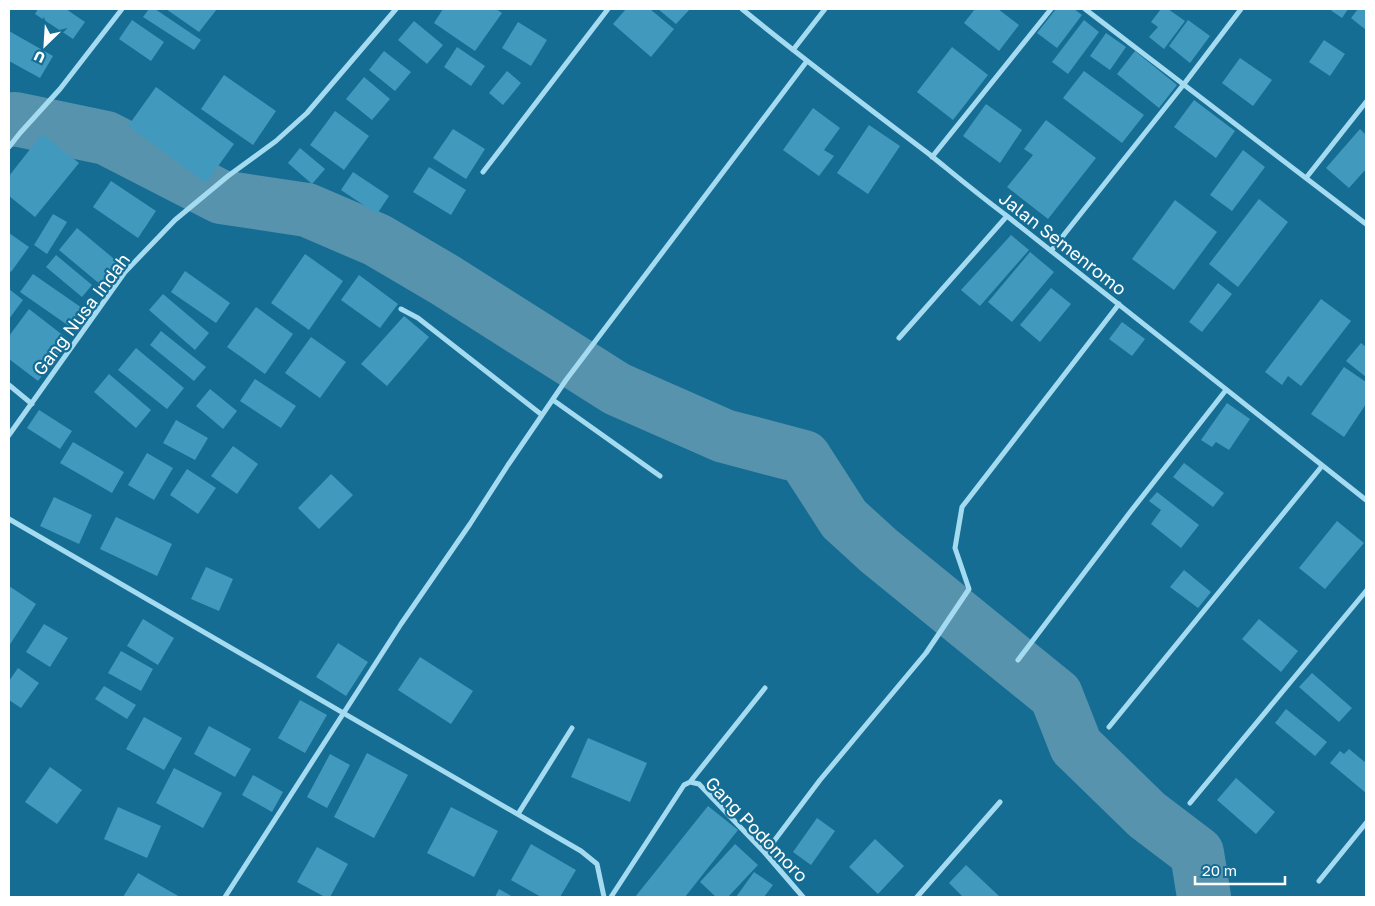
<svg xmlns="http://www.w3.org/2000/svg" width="1375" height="906" font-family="'Golos Text',sans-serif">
	<rect width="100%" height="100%" fill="#156d94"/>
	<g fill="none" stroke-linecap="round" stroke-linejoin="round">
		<path stroke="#5793ad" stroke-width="54" d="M9,120l6,-1 91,19 115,59 86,13 70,30 68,40 172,109 107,47 80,21 40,62 35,32 177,144 20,51 71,69 50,38 7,44"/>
	</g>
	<path fill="#4299be" d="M38,9h28l19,13 -12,17 -38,-25z
		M149,9h6l46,31 -7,10 -51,-33z
		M166,9h51l-18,23z
		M443,9h53l6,4 -27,38 -41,-28z
		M626,9h24l24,20 -23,28 -38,-33z
		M658,9h32l-14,15z
		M975,9h23l21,16 -20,26 -35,-28z
		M1056,9h18l8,6 -25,33 -20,-15z
		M1161,9h7l17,12 -21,28 -15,-12 9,-10 -7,-5z
		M1329,9h19l-6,9z
		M1358,9h8v21l-15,-12z
		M132,20l32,22 -13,19 -32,-22z
		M1084,20l15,12 -31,42 -16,-12z
		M1188,20l22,16 -20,27 -21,-17z
		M414,21l29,24 -16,19 -29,-24z
		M518,22l29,18 -16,26 -29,-18z
		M9,31l44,25 -13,22 -31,-17z
		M1106,33l20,14 -16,23 -20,-14z
		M1324,40l21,14 -15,22 -21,-14z
		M457,47l28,19 -14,20 -27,-19z
		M952,47l36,28 -35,45 -36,-28z
		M384,51l27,21 -16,19 -26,-21z
		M1135,51l42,34 -18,23 -42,-34z
		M1240,58l32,22 -19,26 -31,-23z
		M507,71l14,12 -18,22 -14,-12z
		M1084,71l60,44 -22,28 -59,-45z
		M224,75l52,36 -23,34 -52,-36z
		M364,77l26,22 -18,21 -26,-21z
		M156,87l78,57 -28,39 -78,-57z
		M1194,100l41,31 -19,27 -42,-31z
		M986,104l36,26 -22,33 -37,-27z
		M813,108l27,20 -16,22 10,6 -15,20 -36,-26z
		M335,111l34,25 -25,34 -34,-25z
		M1046,120l50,38 -48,61 -41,-32 26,-32 -9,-6z
		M869,125l31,21 -32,48 -31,-21z
		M453,129l32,20 -19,30 -33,-21z
		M1360,129l6,6v34l-17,19 -23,-20z
		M42,134l37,29 -44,54 -26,-21v-20z
		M300,148l25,21 -13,15 -24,-21z
		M1243,150l22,17 -33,44 -22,-16z
		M429,167l37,23 -15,25 -38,-23z
		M353,172l36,24 -12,18 -36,-24z
		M111,181l45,30 -18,27 -45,-31z
		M1259,199l29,23 -50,65 -29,-23z
		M1175,200l42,32 -43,58 -42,-31z
		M53,214l14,8 -20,32 -13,-9z
		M77,228l42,35 -18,22 -42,-35z
		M9,233l20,14 -18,25 -2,-2z
		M1011,235l18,15 -49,56 -19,-16z
		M1030,252l24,20 -42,50 -24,-20z
		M305,254l38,27 -34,49 -38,-27z
		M56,255l36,30 -10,12 -36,-30z
		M185,271l45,32 -14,20 -45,-31z
		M33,274l49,34 -13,18 -49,-34z
		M359,275l39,29 -18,24 -39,-28z
		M1218,283l14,11 -30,38 -13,-10z
		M1051,288l20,16 -31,38 -20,-17z
		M9,289l14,11 -14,19z
		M163,294l46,39 -14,17 -46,-40z
		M1321,299l30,22 -50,65 -13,-10 -6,9 -17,-13z
		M256,307l37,27 -28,40 -38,-27z
		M29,309l40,31 -31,41 -29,-22v-23z
		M404,316l25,21 -42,49 -26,-22z
		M1122,322l23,17 -13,17 -23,-17z
		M161,331l45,36 -12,14 -44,-36z
		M311,337l35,25 -26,36 -35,-25z
		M1361,343l5,4v30l-20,-16z
		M136,348l48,40 -17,21 -49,-39z
		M1344,367l22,15v22l-22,33 -33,-23z
		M109,374l42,36 -15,18 -42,-36z
		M255,379l41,27 -15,22 -41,-27z
		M210,389l27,22 -14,18 -27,-23z
		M1227,403l23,16 -21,31 -13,-8 -4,5 -11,-7z
		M39,410l33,21 -12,18 -33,-21z
		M176,420l32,18 -13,22 -32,-17z
		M73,442l51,30 -12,21 -52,-30z
		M233,446l25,18 -21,30 -26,-18z
		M147,453l26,15 -19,32 -26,-15z
		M1184,463l40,30 -11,14 -40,-30z
		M187,469l29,19 -18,26 -28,-19z
		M331,474l22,21 -34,34 -21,-21z
		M1157,492l42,33 -18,23 -30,-24 10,-14 -12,-9z
		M54,497l38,18 -13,29 -39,-18z
		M116,517l56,27 -15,32 -57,-27z
		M1337,521l27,22 -39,46 -26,-21z
		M206,567l27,12 -14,32 -28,-12z
		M1184,570l27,22 -13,16 -28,-21z
		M9,586l27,18 -27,42z
		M143,619l31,19 -16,27 -31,-19z
		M1259,619l39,32 -17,21 -39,-33z
		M44,624l24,14 -18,29 -24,-15z
		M338,643l30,19 -22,34 -30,-19z
		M121,651l32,18 -12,22 -33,-18z
		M420,657l53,34 -22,33 -53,-34z
		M18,668l21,15 -18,25 -12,-8v-19z
		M1312,673l40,35 -13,14 -40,-35z
		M104,686l32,19 -9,14 -32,-20z
		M300,700l27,15 -22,38 -27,-15z
		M1286,709l41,33 -12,14 -40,-33z
		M144,717l38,21 -18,32 -38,-21z
		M209,726l42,23 -16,28 -41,-23z
		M588,738l59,25 -17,39 -59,-25z
		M1349,749l17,14v30l-36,-30 10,-12 4,3z
		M367,753l41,22 -34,63 -40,-21z
		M330,754l20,11 -23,43 -20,-11z
		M50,767l32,23 -25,34 -32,-22z
		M174,768l48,25 -19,35 -47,-25z
		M253,775l30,17 -11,20 -30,-17z
		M1236,778l39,34 -19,22 -39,-34z
		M708,806l30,24 -53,67h-50z
		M118,807l43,19 -14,32 -43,-19z
		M451,807l47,24 -24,46 -47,-24z
		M817,818l18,13 -24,34 -18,-13z
		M875,839l29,27 -26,28 -29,-27z
		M531,844l45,26 -16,27h-19l-30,-17z
		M735,844l23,21 -30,32h-12l-16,-15z
		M317,847l31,17 -18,33h-5l-28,-15z
		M966,865l33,31 -36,1 -14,-14z
		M754,872l19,13 -9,12h-28z
		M138,873l42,24h-57z
		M499,889l14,8h-18z"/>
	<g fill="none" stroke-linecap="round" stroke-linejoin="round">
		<path stroke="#a5dbf1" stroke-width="5" d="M742,9c61,50 124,97 187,145 26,21 51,42 78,62l359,284
			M1085,9l281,215
			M793,50l32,-41
			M9,147l11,-14 40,-44 62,-80
			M932,157l119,-148
			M483,172l125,-163
			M1306,178l60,-76
			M1051,251l133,-167 57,-75
			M401,309l17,9 124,97
			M899,338l108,-122
			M9,385l23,19
			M553,400l107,76
			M9,435l116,-163 50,-52 53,-44 48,-35 31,-28 89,-104
			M9,519l572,332 16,13 7,33
			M1018,660l113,-149 95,-121
			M1109,727l213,-261
			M690,782l9,2 66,69 38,44
			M1190,803l176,-212
			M518,814l54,-86
			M765,853l55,-73 106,-127 43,-64 -14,-41 7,-41 157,-203
			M1319,881l47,-58
			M225,897l176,-273 69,-100 38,-59 58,-85 241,-319
			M611,897l73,-112 6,-3 75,-94
			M917,897l83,-95"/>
	</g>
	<g text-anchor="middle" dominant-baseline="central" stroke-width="4.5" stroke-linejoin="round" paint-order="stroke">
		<g font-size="18" fill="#fff" stroke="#156d94">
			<text transform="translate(1063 243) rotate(38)">Jalan Semenromo</text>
			<text transform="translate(81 314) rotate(-53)">Gang Nusa Indah</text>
			<text transform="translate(757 829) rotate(46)">Gang Podomoro</text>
		</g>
	</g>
	<rect width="1375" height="906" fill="none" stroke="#ffffff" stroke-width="20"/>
	<g transform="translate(45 45) rotate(205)" stroke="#156d94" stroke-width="4" paint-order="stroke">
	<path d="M0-4L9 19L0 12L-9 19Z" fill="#ffffff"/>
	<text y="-8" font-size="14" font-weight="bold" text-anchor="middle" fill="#ffffff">U</text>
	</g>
	<path d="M1195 876v8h90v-8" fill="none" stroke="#ffffff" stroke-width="2.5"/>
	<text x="1202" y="876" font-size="15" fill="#ffffff" stroke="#156d94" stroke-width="4" paint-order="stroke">20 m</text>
</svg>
